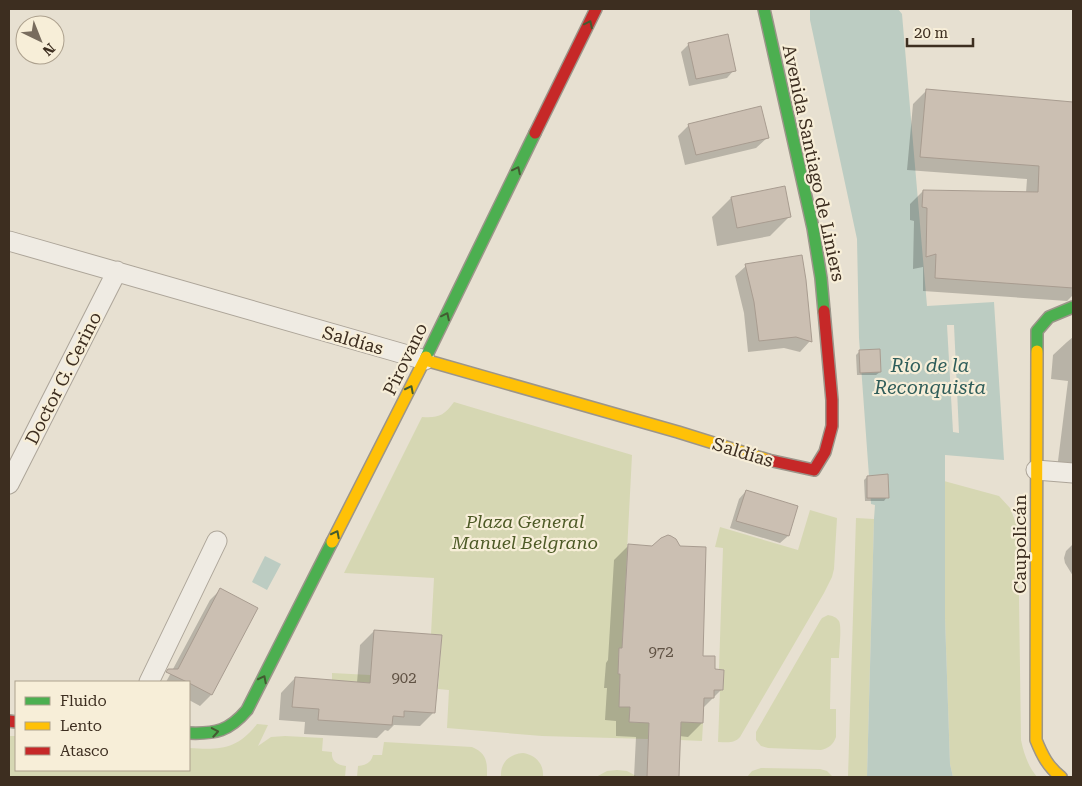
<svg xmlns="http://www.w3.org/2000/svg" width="1082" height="786" font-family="'Roboto Serif',serif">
	<rect width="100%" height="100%" fill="#e7e0d1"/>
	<path fill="#d6d7b3" d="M454,402l178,53 -10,193h-3l-1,26h2l-1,32 11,1v15l8,1 12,-12 -2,28 -106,-3 -95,-8 2,-38 -11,-1 4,-54 -11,-1 3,-56 -90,-5 78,-156c16,1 22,-1 32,-15z
		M944,481l55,15 11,12 8,20 3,212c3,14 7,26 16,37h-84l-3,-13 -5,-146z
		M810,510l27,8 -3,51 -2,8 -8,16 -84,144c-6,7 -13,5 -22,5l2,-52h3l1,-20 -5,-1 4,-121 -8,-1 5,-20 78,23z
		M856,518l18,1 -7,258h-19z
		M828,615c5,1 8,2 11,6 3,6 0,29 0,37h-8l-1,51h6v28c-3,8 -7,11 -15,13l-53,-2 -7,-2 -5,-6v-8l64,-111 2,-3z
		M332,673l38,2v8l-38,-3z
		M682,712l11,11h10l-1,18 -22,-1z
		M257,724l11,1 -10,21 13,-9 14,-1 38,2 -1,13 10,1c-1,10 6,13 14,14l-1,11h-336v-41h7v34h173v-22c30,2 48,2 68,-24z
		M384,742l88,5c16,7 15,16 15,30h-130l1,-11c8,-1 13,-3 15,-11h9z
		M523,753c13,2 21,11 20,24h-42c-1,-14 8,-23 22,-24z
		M761,768l59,1 7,2 6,6h-86l5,-6z
		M617,770l10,1 11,6h-42l11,-6z"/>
	<path fill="#bcccc2" d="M810,9h88l4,5 25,292 67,-4 10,158 -59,-5v163l5,146 3,13h-86l7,-258 1,-14 -4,-1 -12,-166 -2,-99 -47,-219z
		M265,556l16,8 -14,26 -15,-8z"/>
	<path fill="#e7e0d1" d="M947,325h7l5,108 -6,-1z"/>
	<path fill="#0003" d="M689,44l45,26 -7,8 -38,8 -8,-34z
		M926,91l147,12v192l-6,6 -144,-10v-24l-10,2 1,-48 -4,-1v-16l13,-13 103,2 1,-14 -120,-9 6,-66z
		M689,125l78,13 -11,10 -71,17 -7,-29z
		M731,198l59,18 -20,20 -53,10 -5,-29z
		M746,266l64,75 -10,11 -16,-4 -36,4 -4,-39 -9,-37z
		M1073,337v134l-16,-2 11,-88 -17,-2 2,-24 14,-13z
		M860,351l20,21 -4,3h-19l-1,-20z
		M867,477l20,20 -3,4h-19l-1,-21z
		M746,491l42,45 -8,7 -50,-15 9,-29z
		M1073,544v32l-8,-13 -1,-5 2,-7z
		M628,546l73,112 13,13 7,19 -19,19v14l-14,14 -9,-1 -2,41h-43l2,-40 -20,-1v-15l-11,-1 2,-32h-3l2,-25 2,-3 6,-100z
		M220,590l36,18 -45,87 -11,11 -11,-6v-18h-23l44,-82z
		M374,631l60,81 -14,14 -26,-1 -6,6 -3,-1 -8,8 -73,-4 1,-12 -26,-2 2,-27 14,-15 62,5 3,-38z"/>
	<path fill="#cbbfb2" stroke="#a89c90" d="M728,34l8,37 -40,8 -8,-36z
		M926,89l147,13v186l-138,-10 1,-24 -10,3 1,-49 -5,-1 1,-17 115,2 1,-26 -119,-9z
		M761,106l8,32 -73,17 -8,-31z
		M785,186l6,31 -54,11 -6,-31z
		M802,255l4,25 6,62 -16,-5 -37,4 -5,-39 -9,-38z
		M880,349l1,23 -21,1 -1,-23z
		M888,474l1,24h-22v-22z
		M746,490l52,16 -9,30 -53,-15z
		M668,535l3,1 5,3 4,7 26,1 -3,109h12v13l9,1 -1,20h-9v8h-10l-1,25 -22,-1 -2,55h-32l2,-54 -20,-1 1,-15h-11l1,-33h-2l1,-26h3l6,-104 24,2 9,-8z
		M220,588l38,20 -46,87 -23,-12v-1h-2l-21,-10 2,-3h10z
		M374,630l68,5 -7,78 -31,-2v6l-11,-1 -1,9 -74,-5 1,-11 -27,-2 3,-30 75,6z"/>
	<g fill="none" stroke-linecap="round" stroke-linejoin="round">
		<g stroke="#ada599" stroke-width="21">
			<path id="street" d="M9,241l416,119
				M1036,470l37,3
				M9,484l108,-213
				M149,682l68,-141"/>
		</g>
		<g stroke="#9c958a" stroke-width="14">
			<path id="fast" d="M764,9l49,219 8,50 3,33
				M1037,351v-20l12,-14 24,-10
				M426,357l109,-224
				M189,733c27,1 40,-2 58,-23l85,-168"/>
		</g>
		<g stroke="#9c958a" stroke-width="14">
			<path id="slow" d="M1037,351l-1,389c6,15 12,27 25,37
				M425,360l253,72 90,28
				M332,542l94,-185"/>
		</g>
		<g stroke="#9c958a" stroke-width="14">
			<path id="jam" d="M535,133l61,-124
				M768,460l46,10 11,-18 7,-26v-26l-8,-89
				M9,721l7,1"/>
		</g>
		<use href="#street" stroke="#efebe3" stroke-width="19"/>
		<use href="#fast" stroke="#4caf50" stroke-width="11"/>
		<use href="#slow" stroke="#ffc107" stroke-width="11"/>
		<use href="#jam" stroke="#c62828" stroke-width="11"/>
	</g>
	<defs><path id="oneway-chevron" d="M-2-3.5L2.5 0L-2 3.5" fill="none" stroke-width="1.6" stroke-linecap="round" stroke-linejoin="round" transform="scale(1.25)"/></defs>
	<g stroke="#425b31">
		<use href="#oneway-chevron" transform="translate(589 24) rotate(-64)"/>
		<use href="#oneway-chevron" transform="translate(517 170) rotate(-64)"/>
		<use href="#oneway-chevron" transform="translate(446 316) rotate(-64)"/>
		<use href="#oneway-chevron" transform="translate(410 389) rotate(-63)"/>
		<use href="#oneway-chevron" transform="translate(336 534) rotate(-63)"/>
		<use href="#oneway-chevron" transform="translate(263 679) rotate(-63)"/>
		<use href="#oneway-chevron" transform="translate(215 732) rotate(-10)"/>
	</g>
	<g text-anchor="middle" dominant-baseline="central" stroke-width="4.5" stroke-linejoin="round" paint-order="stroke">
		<g font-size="15" fill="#605244">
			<text x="661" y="652">972</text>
			<text x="404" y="678">902</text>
		</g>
		<g font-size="18" fill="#3d2e20" stroke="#f7eed8">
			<text transform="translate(814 163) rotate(78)">Avenida Santiago de Liniers</text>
			<text transform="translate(353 340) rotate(16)">Saldías</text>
			<text transform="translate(405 359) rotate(-64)">Pirovano</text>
			<text transform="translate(63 378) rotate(-63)">Doctor G. Cerino</text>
			<text transform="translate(743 452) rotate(17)">Saldías</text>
			<text transform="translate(1019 544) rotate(-90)">Caupolicán</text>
		</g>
		<g font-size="18" font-style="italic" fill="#4d5a26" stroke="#f7eed8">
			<text x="525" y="521">Plaza General<tspan x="525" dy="21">Manuel Belgrano</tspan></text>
		</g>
		<g font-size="19" font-style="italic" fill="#2f5d5a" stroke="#f7eed8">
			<text x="930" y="365">Río de la<tspan x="930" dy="22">Reconquista</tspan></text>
		</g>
	</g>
	<rect width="1082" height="786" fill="none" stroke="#3d2e20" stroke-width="20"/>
	<rect x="15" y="681" width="175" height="90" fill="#f7eed8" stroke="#ada18e"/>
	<rect x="25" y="697" width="25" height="8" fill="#4caf50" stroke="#ada18e"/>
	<text x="60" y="706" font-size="15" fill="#3d2e20">Fluido</text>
	<rect x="25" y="722" width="25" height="8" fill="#ffc107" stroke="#ada18e"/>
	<text x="60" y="731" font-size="15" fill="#3d2e20">Lento</text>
	<rect x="25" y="747" width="25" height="8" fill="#c62828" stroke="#ada18e"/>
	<text x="60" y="756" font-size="15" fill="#3d2e20">Atasco</text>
	<g transform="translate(40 40) rotate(137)"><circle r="24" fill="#f7eed8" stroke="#ada18e"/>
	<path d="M0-4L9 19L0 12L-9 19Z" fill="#786c5e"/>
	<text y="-8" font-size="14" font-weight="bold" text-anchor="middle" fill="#3d2e20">N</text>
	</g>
	<path d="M907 38v8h66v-8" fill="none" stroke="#3d2e20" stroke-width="2.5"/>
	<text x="914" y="38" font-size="15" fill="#3d2e20" stroke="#f7eed8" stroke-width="4" paint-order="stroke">20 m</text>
</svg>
